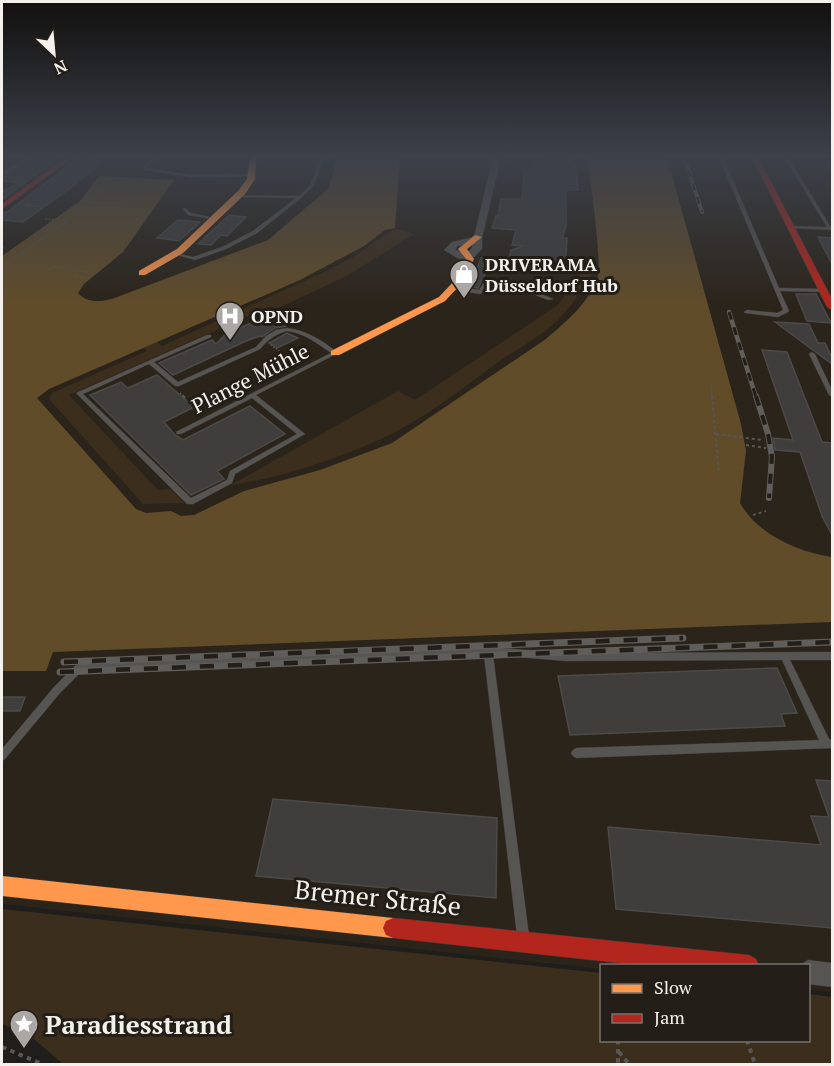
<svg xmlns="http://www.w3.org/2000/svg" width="834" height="1066" font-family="'PT Serif',serif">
	<rect width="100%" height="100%" fill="#201e1b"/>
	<path fill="#2b241a" d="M2,157h830v835l-23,-2 -1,-24h-206l-1,3 -599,-65z"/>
	<path fill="#3c2e1c" d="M395,228l19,6 -67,42 -71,33 -5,-3 -202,89 89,95 13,-1 13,14 -41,1 -94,-105 3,-6 95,-42 -4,-5 12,-5 7,5 160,-73 31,-16z
		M582,272h11c-11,17 -21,34 -35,48 -19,18 -43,30 -64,45 -36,27 -73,56 -115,75 -44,20 -100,38 -148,45l167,-94 17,9 143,-95z
		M2,909l599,64 1,67h206l1,-46 23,3v67h-769l-34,-29 -27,-11z"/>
	<path fill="#614c2a" d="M337,157h63l-5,71 -10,2 -21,16 -64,34 -251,109 -12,9 99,111 10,4 25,-2 10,5 13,-1 50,-24 76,-21 72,-27 154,-104c21,-18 43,-36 52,-63 4,-11 -8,-102 -11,-119h80l74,267 5,27 -6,52c18,32 59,49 92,54v65l-779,30 -7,19h-44v-415l78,-55 19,-25 75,4 -51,72 -39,32 -6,9c9,10 21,9 34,6l156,-59 61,-52z"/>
	<path fill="#403e3c" stroke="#4c4a48" stroke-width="1.5" d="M39,157h15l2,3 -54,40v-8l15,-9 -15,-2v-3z
		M543,157h27l1,6 5,1 2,26h-12v36l-4,12h5l-2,32 -58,-5 4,-15 12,-4 -11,-1 4,-15 -24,-2 4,-12h2l3,-17h21l3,-29h7l1,-8h10z
		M77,159l25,2 -30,26 -49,35 -21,-2v-8h5z
		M229,215l17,2 -19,19 -6,-1 -10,10 -13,-1z
		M178,220l22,2 -21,19 -22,-3z
		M818,237l14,1v26z
		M481,258l12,1 -15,29 -7,-2z
		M796,294h20l15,29 -24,-2z
		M289,311l-3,15 -11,2 -13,9 -2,-1 -14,5 -73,34 -14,-12 53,-23 4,4 10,-10 43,-19h12z
		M775,322l34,2 9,19h7l7,15v6z
		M287,333l11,5 -21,10 -8,-5z
		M762,350l25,2 35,90 10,1v92l-10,-19 -22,-64 -25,-2 -2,-12 20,2z
		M157,375l37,32 -30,15 11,13 8,5 67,-34 35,28 -68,37 7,8 -33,16 -101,-100 31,-13 7,6z
		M777,668l20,45 -16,1 4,12 -215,9 -12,-59z
		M2,697h23l-5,14h-18z
		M816,780l16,1v147l-216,-19 -8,-82 213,18 -10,-29 18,1z
		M273,799l224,19 -1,80 -240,-22z"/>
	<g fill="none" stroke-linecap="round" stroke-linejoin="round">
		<g stroke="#3c3a38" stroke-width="1">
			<path id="lane" d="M152,157h4l-9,10v1l45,7 60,-1 2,1 -2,1 -60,1 -47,-7 -2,-3z
				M320,157h4l-10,28 -13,13 -44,35 -31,16 -31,11 -22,-6 2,-1 18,4 29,-10 31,-16 43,-33 -59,-1h-1v-2l63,1 12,-12z
				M719,157h4l56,131 45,1 2,1v2l-46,-1 9,20 -1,1 -10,5 -33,-4 -1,-1 3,-2 30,3 6,-3z
				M784,157h4l44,72v1l-41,-2 -2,-1 2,-1 36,1z
				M185,208l6,5 23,5 -2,1 -24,-4 -5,-6z
				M488,279l44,11 21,9 -5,1 -20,-8 -39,-9 -7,10 -2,1 -25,-4 -3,-2 3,-2 24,4 7,-10z
				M287,328c19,2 36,13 51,25l-82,42 49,39 -70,40 -3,9 -39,21h-6l-111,-111 131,-58h4v2l-57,25 24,20 78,-35 10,-11 10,-6zM287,331c17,2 30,12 44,22l-155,79 1,2h4l71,-36 45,36 -67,37 -3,9 -36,18 -108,-104 66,-30 26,22h4l81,-37c8,-9 15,-15 27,-18z
				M812,352l3,2 17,36v7l-3,-2 -20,-41z
				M488,647l78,6 266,-1v8h-42l39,79 3,1v8l-256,10 -3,-2 -2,-3 2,-3 3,-2 243,-8 -37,-80 -216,1 -73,-6 36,281 -2,4 -4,2 -4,-2 -2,-4 -33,-281 -401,15 -23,23 -55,66 -3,2v-12l52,-62 24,-24 3,-1z"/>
		</g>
		<g stroke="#3c3a38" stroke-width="1">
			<path id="street" d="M28,157h9l-35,19v-5z
				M493,157h8l-19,81v11l-8,8 -15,2 -15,-9 8,-8 22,-5zM473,243c-1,11 -10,12 -18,6l3,-3z
				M808,960l24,3v24l-24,-3v-18h-9z"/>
		</g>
		<g stroke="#3c3a38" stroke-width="1">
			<path id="slow" d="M250,157h6l-1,22 -10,15 -62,59 -38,22h-6v-4l38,-22 62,-59 8,-11z
				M475,235l7,2 -15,12 7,10 -12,24 -17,18 -106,54h-8v-4l108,-54 16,-17 11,-21 -8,-10z
				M2,876l391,42 7,3 3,7 -3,7 -7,3 -391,-42z"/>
		</g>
		<g stroke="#3c3a38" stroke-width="1">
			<path id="jam" d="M67,157h7l-72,52v-5z
				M752,157h6l74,142v11l-5,-3z
				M393,918l356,37 7,4 3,7h-113l-253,-28 -7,-3 -3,-7 3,-7z"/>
		</g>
		<path stroke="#595755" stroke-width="1.5" stroke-dasharray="1.5 1.5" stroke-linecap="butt" d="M80,201l44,3
			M90,202l15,-15
			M26,205l17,2
			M2,247l3,1
			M5,265l62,-44 -23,-2
			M49,270l5,-4 21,3
			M80,271l12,2
			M74,276l12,2
			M271,345l25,18
			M711,384l1,13
			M180,393l5,4"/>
		<path stroke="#595755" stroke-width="2" stroke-dasharray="3 3" stroke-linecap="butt" d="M183,396l17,15
			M712,396l7,78
			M716,434l46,6
			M746,445l20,3
			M753,515l13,-4"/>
		<path stroke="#595755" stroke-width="4" stroke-dasharray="4.5 4.5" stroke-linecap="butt" d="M618,1040v24
			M747,1040l8,24
			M2,1047l40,17
			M619,1052l10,12"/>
		<use href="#lane" fill="#575552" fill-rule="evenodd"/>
		<use href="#street" fill="#575552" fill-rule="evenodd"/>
		<use href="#slow" fill="#ff974d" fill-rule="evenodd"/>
		<use href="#jam" fill="#b3261e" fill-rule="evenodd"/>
		<g stroke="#5f5e5b" stroke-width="4">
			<path id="rail-far3" d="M684,157l18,55"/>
		</g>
		<g stroke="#5f5e5b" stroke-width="4.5">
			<path id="rail-far2" d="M729,312l27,85"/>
		</g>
		<g stroke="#5f5e5b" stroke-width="6">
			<path id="rail-far1" d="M756,396l12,38 4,23 -3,41"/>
		</g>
		<g stroke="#5f5e5b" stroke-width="7">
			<path id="rail" d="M64,662l619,-24
				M60,672l772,-30"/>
		</g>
		<use href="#rail-far3" stroke="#231e18" stroke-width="2" stroke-dasharray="7" stroke-linecap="butt"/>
		<use href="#rail-far2" stroke="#231e18" stroke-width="3" stroke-dasharray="8" stroke-linecap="butt"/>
		<use href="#rail-far1" stroke="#231e18" stroke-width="4" stroke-dasharray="10" stroke-linecap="butt"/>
		<use href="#rail" stroke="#231e18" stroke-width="4.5" stroke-dasharray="14" stroke-linecap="butt"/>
	</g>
	<linearGradient id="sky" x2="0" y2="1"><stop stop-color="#12100f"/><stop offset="0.51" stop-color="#3c414a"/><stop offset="1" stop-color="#3c414a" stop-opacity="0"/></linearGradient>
	<rect width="834" height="306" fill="url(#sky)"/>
	<defs>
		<g id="shop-pin" transform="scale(1.5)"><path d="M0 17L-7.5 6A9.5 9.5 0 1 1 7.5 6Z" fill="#aaa7a4" stroke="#231e18"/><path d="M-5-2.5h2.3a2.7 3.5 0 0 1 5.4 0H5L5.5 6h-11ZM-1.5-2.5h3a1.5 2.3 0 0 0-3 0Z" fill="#fff"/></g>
		<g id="hospital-pin" transform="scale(1.5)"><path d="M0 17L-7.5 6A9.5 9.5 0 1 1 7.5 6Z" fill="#aaa7a4" stroke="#231e18"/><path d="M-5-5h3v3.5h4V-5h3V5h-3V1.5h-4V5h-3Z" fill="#fff"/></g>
		<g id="sight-pin" transform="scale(1.5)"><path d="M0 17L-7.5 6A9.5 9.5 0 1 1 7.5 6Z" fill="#aaa7a4" stroke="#231e18"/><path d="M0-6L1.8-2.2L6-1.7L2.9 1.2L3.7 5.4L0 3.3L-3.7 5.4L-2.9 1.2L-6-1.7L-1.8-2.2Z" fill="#fff"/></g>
	</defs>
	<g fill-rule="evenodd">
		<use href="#shop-pin" x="464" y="274"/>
		<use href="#hospital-pin" x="230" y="316"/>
		<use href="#sight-pin" x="24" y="1024"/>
	</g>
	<g text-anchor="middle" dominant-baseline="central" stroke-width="6" stroke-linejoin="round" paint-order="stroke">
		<g font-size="18" font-weight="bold" fill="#f4f1ed" stroke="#231e18" text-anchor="start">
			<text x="485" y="264">DRIVERAMA<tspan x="485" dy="21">Düsseldorf Hub</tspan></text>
			<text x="251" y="316">OPND</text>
		</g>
		<g font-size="21" fill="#f4f1ed" stroke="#231e18">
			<text transform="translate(250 378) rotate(-27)">Plange Mühle</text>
		</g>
		<g font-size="26" fill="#f4f1ed" stroke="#231e18">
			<text transform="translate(378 897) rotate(6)">Bremer Straße</text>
		</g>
		<g font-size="26" font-weight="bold" fill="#f4f1ed" stroke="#231e18" text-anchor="start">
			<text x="45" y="1024">Paradiesstrand</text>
		</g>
	</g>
	<rect width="834" height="1066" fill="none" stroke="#f4f1ed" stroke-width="6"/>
	<rect x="600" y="964" width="210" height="78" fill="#231e18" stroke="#77726d" stroke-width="1.5"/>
	<rect x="612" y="984" width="30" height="9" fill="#ff974d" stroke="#77726d" stroke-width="1.5"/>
	<text x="654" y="994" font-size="18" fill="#f4f1ed">Slow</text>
	<rect x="612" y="1014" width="30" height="9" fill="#b3261e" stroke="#77726d" stroke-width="1.5"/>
	<text x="654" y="1024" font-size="18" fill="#f4f1ed">Jam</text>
	<g transform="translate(54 54) rotate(154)" stroke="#231e18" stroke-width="4.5" paint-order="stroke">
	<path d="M0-4.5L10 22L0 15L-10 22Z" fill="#f4f1ed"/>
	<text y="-9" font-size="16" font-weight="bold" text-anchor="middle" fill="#f4f1ed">N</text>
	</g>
</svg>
